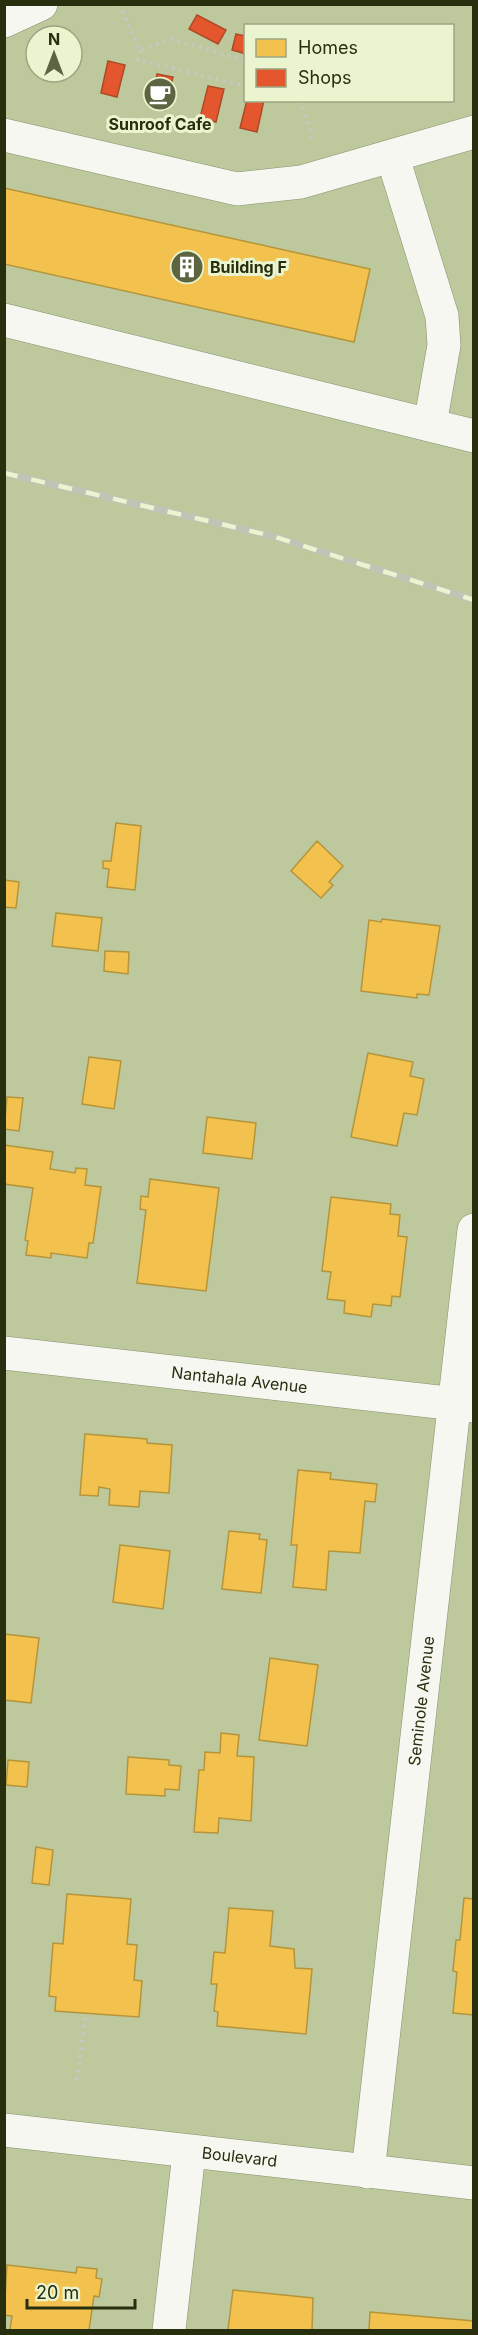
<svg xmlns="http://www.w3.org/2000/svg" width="478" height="2335" font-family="Inter,sans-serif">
	<rect width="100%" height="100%" fill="#bdc89c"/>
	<path fill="#f2c14e" stroke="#b5953b" stroke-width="1.5" d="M4,188l366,81 -16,73 -350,-78z
		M116,823l25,3 -6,64 -28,-3 2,-18 -6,-1v-7h8z
		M317,841l26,25 -14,16 4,3 -12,13 -30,-27z
		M4,880l15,2 -3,26 -12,-1z
		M56,913l46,5 -4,33 -46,-5z
		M382,919l58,7 -11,69 -12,-1v4l-56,-7 8,-71 12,2z
		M105,951l24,1 -1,22 -24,-3z
		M368,1053l45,9 -3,14 14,3 -7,36 -13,-2 -7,33 -46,-9z
		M89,1057l32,4 -7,48 -32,-5z
		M7,1097l16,1 -4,33 -15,-2z
		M207,1117l49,6 -4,36 -49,-6z
		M4,1145l49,7 -3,17 25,4 1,-5 11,1 -2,16 16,2 -8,56h-4l-2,15 -36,-5v5l-25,-3 2,-14 -3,-1 8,-52 -29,-4z
		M150,1179l69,9 -13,103 -69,-8 9,-73 -6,-1 1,-13 7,1z
		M331,1197l60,7 -1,10 10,1 -2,21 9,1 -7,60 -8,-1 -1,10 -18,-2 -2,13 -27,-4 1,-12 -18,-2 4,-27 -9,-1z
		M85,1434l62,5v4l25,2 -3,48 -29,-2 -1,16 -30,-2 1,-16 -11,-2 -1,9 -18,-1z
		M298,1470l33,3 -1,6 47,5 -2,18 -10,-1 -5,52 -31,-2 -3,39 -33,-3 4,-42h-6z
		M229,1531l31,3 -1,5 8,1 -6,53 -39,-4z
		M120,1545l50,6 -7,58 -50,-7z
		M4,1634l35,4 -8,65 -27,-3z
		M270,1658l48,7 -11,81 -48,-6z
		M221,1733l18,2 -2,21 17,1 -3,64 -32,-3 -1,15 -24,-1 5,-62h5l1,-18 15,1z
		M128,1757l41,3v5l12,1 -2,24 -14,-1v7l-39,-2z
		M8,1760l21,2 -2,25 -21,-2z
		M36,1847l17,3 -4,35 -17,-2z
		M67,1894l64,5 -4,45 10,1 -3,35 8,1 -3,36 -84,-6 1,-14 -7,-1 4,-53 10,1z
		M464,1898l10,1v116l-21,-2 4,-41 -4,-1 3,-31h4z
		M229,1908l44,3 -3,35 24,3 1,19 17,1 -6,65 -89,-8 1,-14 -4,-1 3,-27h-6l3,-32 11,1z
		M7,2265l69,8 1,-6 20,2 -1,9 6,1 -3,18 -5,-1 -5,34h-79l2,-14 -8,-1z
		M233,2290l80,8 -1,32h-84z
		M370,2312l104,9v9h-105z"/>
	<path fill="#e4572e" stroke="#ac4b25" stroke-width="1.5" d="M197,15l29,15 -8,14 -29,-15z
		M236,34l10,2v18l-14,-4z
		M108,61l17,4 -8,32 -16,-4z
		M157,74l16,3 -8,33 -16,-4z
		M208,86l16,3 -8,33 -16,-4z
		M247,100h17l-7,32 -17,-4z"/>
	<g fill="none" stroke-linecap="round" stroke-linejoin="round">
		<g stroke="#88906e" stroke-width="34">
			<g id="minor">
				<path d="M4,21l37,-17"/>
				<path d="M4,135l233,54 64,-7 173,-50"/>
				<path d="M393,158l49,158 2,29 -14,80"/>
				<path d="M4,320l470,116"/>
				<path id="s1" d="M4,1353l470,53"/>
				<path id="s2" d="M4,2130l470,53"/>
				<path id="s3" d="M368,2172l106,-942"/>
				<path d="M169,2330l20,-177"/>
			</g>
		</g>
		<path stroke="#c5c8bb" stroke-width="4" stroke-dasharray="3 4.5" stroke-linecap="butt" d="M119,4l21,46 30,-11 76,21
			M140,50l-2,10 108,26
			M300,100l12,38
			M77,2080l9,-67"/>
		<use href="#minor" stroke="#f5f7f0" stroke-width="33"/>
		<g stroke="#c0c4b7" stroke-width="7">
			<path id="rail" d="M4,473l268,63 202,64"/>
		</g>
		<use href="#rail" stroke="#eaf5cf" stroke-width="4.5" stroke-dasharray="14" stroke-linecap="butt"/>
	</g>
	<defs>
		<g id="cafe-disc" transform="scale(1.725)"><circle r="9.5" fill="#5c6540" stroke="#eaf5cf"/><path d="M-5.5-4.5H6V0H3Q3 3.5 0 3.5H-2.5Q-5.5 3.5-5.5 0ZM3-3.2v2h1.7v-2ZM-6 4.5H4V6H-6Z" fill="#fff"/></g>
		<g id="building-disc" transform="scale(1.725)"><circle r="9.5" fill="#5c6540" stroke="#eaf5cf"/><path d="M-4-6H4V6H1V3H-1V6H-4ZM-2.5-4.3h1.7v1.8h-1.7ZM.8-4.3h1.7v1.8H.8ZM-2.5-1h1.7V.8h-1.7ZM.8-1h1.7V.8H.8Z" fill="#fff"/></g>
	</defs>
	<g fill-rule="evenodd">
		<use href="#cafe-disc" x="160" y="94"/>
		<use href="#building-disc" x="187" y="267"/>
	</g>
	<g text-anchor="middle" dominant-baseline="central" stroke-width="6" stroke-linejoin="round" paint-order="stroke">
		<g font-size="16" font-weight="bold" fill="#282f0f" stroke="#eaf5cf">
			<text x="160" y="124">Sunroof Cafe</text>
			<text x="210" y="267" text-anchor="start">Building F</text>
		</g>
		<g font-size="16" fill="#282f0f" stroke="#eaf5cf">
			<text stroke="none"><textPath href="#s1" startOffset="237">Nantahala Avenue</textPath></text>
			<text stroke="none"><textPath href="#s3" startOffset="474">Seminole Avenue</textPath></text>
			<text stroke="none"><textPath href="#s2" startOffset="237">Boulevard</textPath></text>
		</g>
	</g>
	<rect width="478" height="2335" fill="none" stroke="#282f0f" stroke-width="12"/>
	<rect x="244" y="24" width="210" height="78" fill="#eaf5cf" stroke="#9ca682" stroke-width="1.5"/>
	<rect x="256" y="39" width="30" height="18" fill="#f2c14e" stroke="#9ca682" stroke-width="1.5"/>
	<text x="298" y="54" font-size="18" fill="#282f0f">Homes</text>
	<rect x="256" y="69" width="30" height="18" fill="#e4572e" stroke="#9ca682" stroke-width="1.5"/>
	<text x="298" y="84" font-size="18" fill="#282f0f">Shops</text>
	<g transform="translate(54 54)"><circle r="28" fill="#eaf5cf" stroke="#9ca682" stroke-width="1.5"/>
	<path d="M0-4.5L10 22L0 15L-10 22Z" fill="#5c6540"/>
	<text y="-9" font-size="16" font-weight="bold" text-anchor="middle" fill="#282f0f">N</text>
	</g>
	<path d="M27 2299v9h108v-9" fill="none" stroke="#282f0f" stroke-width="3"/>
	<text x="36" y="2299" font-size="18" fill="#282f0f" stroke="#eaf5cf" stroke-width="4.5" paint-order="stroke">20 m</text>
</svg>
